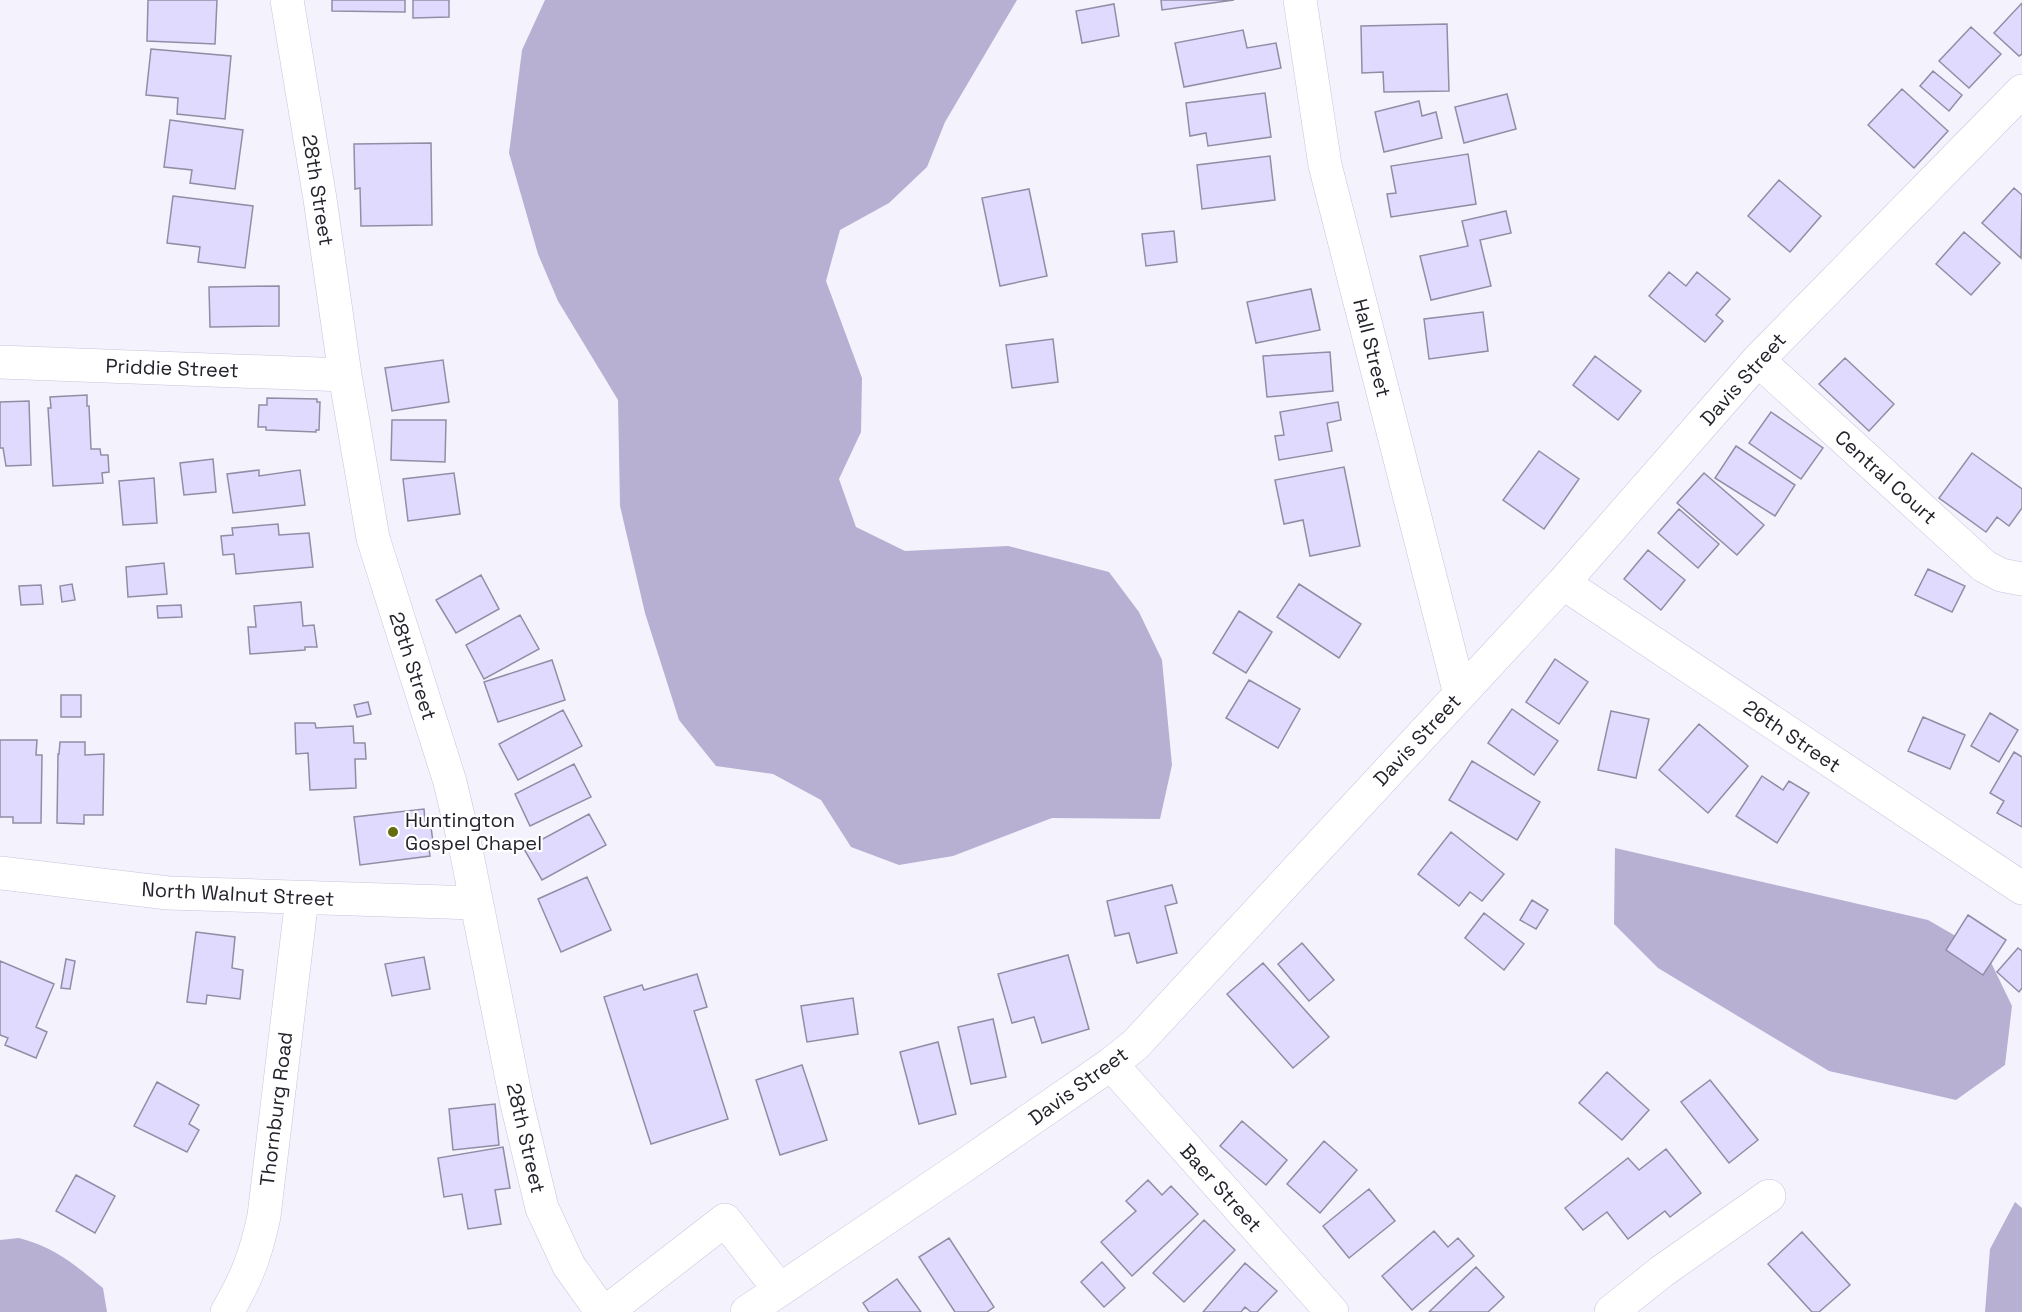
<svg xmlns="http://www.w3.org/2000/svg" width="2022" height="1312" font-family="'Space Grotesk',sans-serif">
	<rect width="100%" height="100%" fill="#f4f2fd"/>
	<path fill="#b7b0d3" d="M545,0h472l-72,122 -18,45 -38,36 -49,27 -14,51 36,97 -1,54 -22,47 17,48 49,24 103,-5 101,26 30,40 23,48 10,105 -12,54 -108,-1 -99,38 -54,9 -48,-18 -30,-47 -48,-26 -57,-8 -37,-46 -34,-107 -25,-107 -2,-106 -60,-99 -20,-47 -29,-101 13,-103z
		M1615,848l313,72 59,34 25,52 -7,59 -49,35 -127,-29 -171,-103 -44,-44z
		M2015,1202l7,6v104h-37l5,-63z
		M19,1238c37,10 55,26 84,50l4,24h-107v-72z"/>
	<path fill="#e1daff" stroke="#928da5" stroke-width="1.5" d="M148,0h69l-2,44 -68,-3z
		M332,0h73v12l-73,-1z
		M413,0h36v17l-36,1z
		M1161,0h73l-72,10z
		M2022,3v51l-3,2 -25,-23z
		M1114,4l5,32 -37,7 -6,-32z
		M1447,24l2,67 -65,1 -1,-20 -21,1 -1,-47z
		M1971,27l30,27 -32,34 -30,-27z
		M1243,30l4,18 29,-5 5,25 -97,19 -9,-44z
		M151,49l80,7 -6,63 -48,-5 1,-16 -32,-3z
		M1933,71l29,24 -13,16 -29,-25z
		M1902,89l46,42 -34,37 -46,-43z
		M1265,93l6,44 -63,9 -2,-13 -16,3 -4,-33z
		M1507,94l9,35 -52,14 -9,-36z
		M1419,101l3,15 14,-4 6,26 -58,14 -9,-40z
		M170,120l73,10 -8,59 -45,-6 2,-13 -28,-3z
		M431,143l1,82 -71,1 -1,-38 -5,1 -1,-45z
		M1468,154l8,50 -85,13 -4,-23 9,-1 -5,-27z
		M1270,156l5,44 -73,9 -5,-44z
		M1779,180l42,36 -31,36 -42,-36z
		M2014,188l8,7 -1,63 -39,-35z
		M1029,189l18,87 -47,10 -18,-88z
		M173,196l80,10 -8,62 -47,-6 2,-15 -33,-4z
		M1506,211l5,22 -31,7 11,46 -60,14 -11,-44 48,-10 -6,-25z
		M1174,231l3,31 -31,4 -4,-32z
		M1964,232l36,31 -29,32 -35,-31z
		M1669,272l17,14 11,-14 33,27 -14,16 7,6 -18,21 -56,-46z
		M279,286v40l-69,1 -1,-40z
		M1311,289l9,41 -64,13 -9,-41z
		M1483,312l5,39 -59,8 -5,-40z
		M1053,339l5,43 -46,6 -6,-43z
		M1330,352l3,39 -66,6 -4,-41z
		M1595,356l46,35 -23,29 -45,-35z
		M1845,358l49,46 -25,27 -50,-47z
		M443,360l6,42 -57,9 -7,-43z
		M87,395v11h2l2,43h9l1,6h7l1,17 -7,1 1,10 -50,3 -5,-78h3l-1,-11z
		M267,398l50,1v3h3l-1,28h-3v2l-50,-2v-3h-8l1,-22h8z
		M29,401l2,64 -25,1 -3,-18h-3v-46z
		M1338,402l3,18 -14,3 5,28 -53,9 -4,-24 9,-1 -4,-23z
		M1771,412l52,36 -22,31 -52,-36z
		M392,420h54l-1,42 -54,-2z
		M1736,446l59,39 -20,31 -60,-38z
		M1539,451l40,28 -35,50 -41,-29z
		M1972,453l50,36v19l-13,18 -12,-9 -11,15 -47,-34z
		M213,459l3,33 -32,3 -4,-32z
		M1344,467l16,79 -50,10 -7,-36 -19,4 -9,-44z
		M259,470v6l41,-6 5,35 -72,8 -6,-39z
		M454,473l6,41 -52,7 -5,-42z
		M1704,473l60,52 -27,30 -60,-52z
		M154,478l3,45 -34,2 -4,-44z
		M1679,509l40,35 -21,24 -40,-35z
		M278,524l1,11 30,-2 4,34 -77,7 -2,-20 -11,1 -2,-19 12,-1 -1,-7z
		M1648,550l37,30 -24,30 -37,-31z
		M164,563l3,31 -39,3 -2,-30z
		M1928,569l37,17 -13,26 -37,-17z
		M481,575l18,34 -43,24 -20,-33z
		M72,584l3,16 -13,2 -2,-16z
		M1299,584l62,40 -22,34 -62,-41z
		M41,585l2,19 -22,1 -2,-19z
		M301,602l2,24 11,-1 3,22h-12v3l-55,4 -2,-27h8l-2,-21z
		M181,605l1,12 -24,1 -1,-12z
		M1239,611l33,21 -26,41 -33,-20z
		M520,615l19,34 -55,30 -18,-34z
		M1555,659l33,23 -29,42 -33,-22z
		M552,660l13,40 -67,22 -14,-40z
		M1249,680l51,29 -22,39 -52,-30z
		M61,695h20v22h-20z
		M368,702l3,12 -14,3 -3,-12z
		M1512,709l46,32 -24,34 -46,-32z
		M563,710l19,36 -64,34 -19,-36z
		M1611,711l38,8 -13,59 -38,-8z
		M1990,713l28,17 -19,32 -28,-16z
		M1923,717l42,18 -15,34 -42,-18z
		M295,723h20l1,5 37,-2 1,17h11l1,16h-11l1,29 -46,2 -2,-37 -12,1z
		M1699,724l49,42 -40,47 -49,-43z
		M0,740h37l-1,15h6l-1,68h-28v-6h-13z
		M60,742h25v13l19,-1 -1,61h-19v9l-27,-1 1,-69h1z
		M2014,752l8,5v70l-25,-14 7,-12 -14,-8z
		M1472,761l68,41 -23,38 -68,-40z
		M574,764l17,33 -61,29 -15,-32z
		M1762,776l21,14 6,-9 20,12 -32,50 -41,-27z
		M424,809l1,12 5,-1 3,22 -5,1 2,13 -70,9 -6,-48z
		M589,814l17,31 -64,35 -18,-31z
		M1451,832l53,42 -22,27 -12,-9 -11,14 -41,-32z
		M587,877l24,53 -50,22 -23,-53z
		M1172,885l5,18 -12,3 12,47 -40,10 -8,-30 -14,3 -8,-35z
		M1532,900l16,10 -12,19 -16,-9z
		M1484,913l40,31 -20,26 -39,-32z
		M1968,915l38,25 -23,35 -37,-25z
		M196,932l39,5 -3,31 11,2 -3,29 -33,-4 -1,9 -19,-2z
		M1302,943l32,37 -25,21 -31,-37z
		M2018,948l4,3v37l-3,4 -22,-20z
		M1068,955l21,74 -47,14 -8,-26 -22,6 -14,-49z
		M424,957l6,32 -38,7 -7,-32z
		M66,959l9,2 -5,28 -9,-1z
		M0,961l54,23 -18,43 11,5 -11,26 -31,-13 3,-7 -8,-3z
		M1263,963l66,74 -36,31 -66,-74z
		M697,974l10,33 -13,4 34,108 -77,25 -47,-147 38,-12 2,5z
		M853,998l5,36 -51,8 -6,-36z
		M993,1019l13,58 -35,7 -13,-57z
		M938,1042l18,72 -37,10 -19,-72z
		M802,1065l25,75 -47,15 -24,-75z
		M1607,1072l42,38 -27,30 -43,-37z
		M1710,1080l48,60 -29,23 -48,-61z
		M157,1082l42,23 -10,19 10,6 -12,22 -53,-26z
		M495,1104l4,41 -46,5 -4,-41z
		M1242,1121l45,39 -21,25 -46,-39z
		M1324,1141l33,29 -37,43 -33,-29z
		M503,1147l7,41 -15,2 6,34 -33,5 -6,-35 -18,3 -6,-39z
		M1666,1149l35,44 -31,24 -5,-6 -37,28 -21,-27 -24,18 -18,-22 63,-50 11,12z
		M76,1175l39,21 -20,37 -39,-22z
		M1148,1180l14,15 9,-9 27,28 -66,62 -31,-34 35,-31 -10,-10z
		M1369,1189l26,32 -46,37 -26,-32z
		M1204,1220l31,30 -51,52 -31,-29z
		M1434,1231l14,16 10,-9 16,18 -62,54 -30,-34z
		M1802,1232l48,53 -31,27h-7l-44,-48z
		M949,1238l45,69 -7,5h-32l-36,-55z
		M1102,1262l23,26 -21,19 -23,-25z
		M1245,1263l32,28 -20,21h-6l-6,-5 -4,5h-38z
		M1476,1267l28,30 -16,15h-59z
		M897,1279l24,33h-52l-6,-9z"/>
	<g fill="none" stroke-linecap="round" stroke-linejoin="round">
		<g stroke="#c8c3dd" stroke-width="34">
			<path id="minor" d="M287,0l33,199 25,176 28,163 77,244 16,68 51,254 25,104 27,58 33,46
				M1300,0l25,165 135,529
				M1758,360l226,206 17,9 21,4
				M0,362l345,13
				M1563,583l459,305
				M0,873l168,20 308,10
				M1111,1064l221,248
				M227,1312c20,-34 29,-58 37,-96l38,-318
				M606,1312l119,-92 54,69
				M747,1312l215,-145 149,-103 24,-19 428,-462 195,-223 264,-269
				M1611,1312l50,-40 108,-76"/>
		</g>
		<use href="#minor" stroke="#fff" stroke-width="33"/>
	</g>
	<circle fill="#656c10" stroke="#fff" stroke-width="2" cx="393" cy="832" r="6"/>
	<g text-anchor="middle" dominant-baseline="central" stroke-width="4.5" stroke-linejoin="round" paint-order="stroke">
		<g font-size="20" fill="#24222b" stroke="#fff">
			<text transform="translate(318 190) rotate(81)">28th Street</text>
			<text transform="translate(1372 348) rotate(76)">Hall Street</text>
			<text transform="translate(172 368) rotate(2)">Priddie Street</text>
			<text transform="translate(1743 379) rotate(-48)">Davis Street</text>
			<text transform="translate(1886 477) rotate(42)">Central Court</text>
			<text transform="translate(413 666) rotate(72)">28th Street</text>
			<text transform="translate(1792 736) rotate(34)">26th Street</text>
			<text transform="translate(1417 740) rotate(-47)">Davis Street</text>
			<text transform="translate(238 894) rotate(3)">North Walnut Street</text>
			<text transform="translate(1078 1086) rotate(-36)">Davis Street</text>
			<text transform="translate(276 1109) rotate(-83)">Thornburg Road</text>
			<text transform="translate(526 1138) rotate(77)">28th Street</text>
			<text transform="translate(1221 1188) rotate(48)">Baer Street</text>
		</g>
		<g font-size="20" fill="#24222b" stroke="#fff" text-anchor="start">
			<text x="405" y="820">Huntington<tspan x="405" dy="23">Gospel Chapel</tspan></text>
		</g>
	</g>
</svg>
